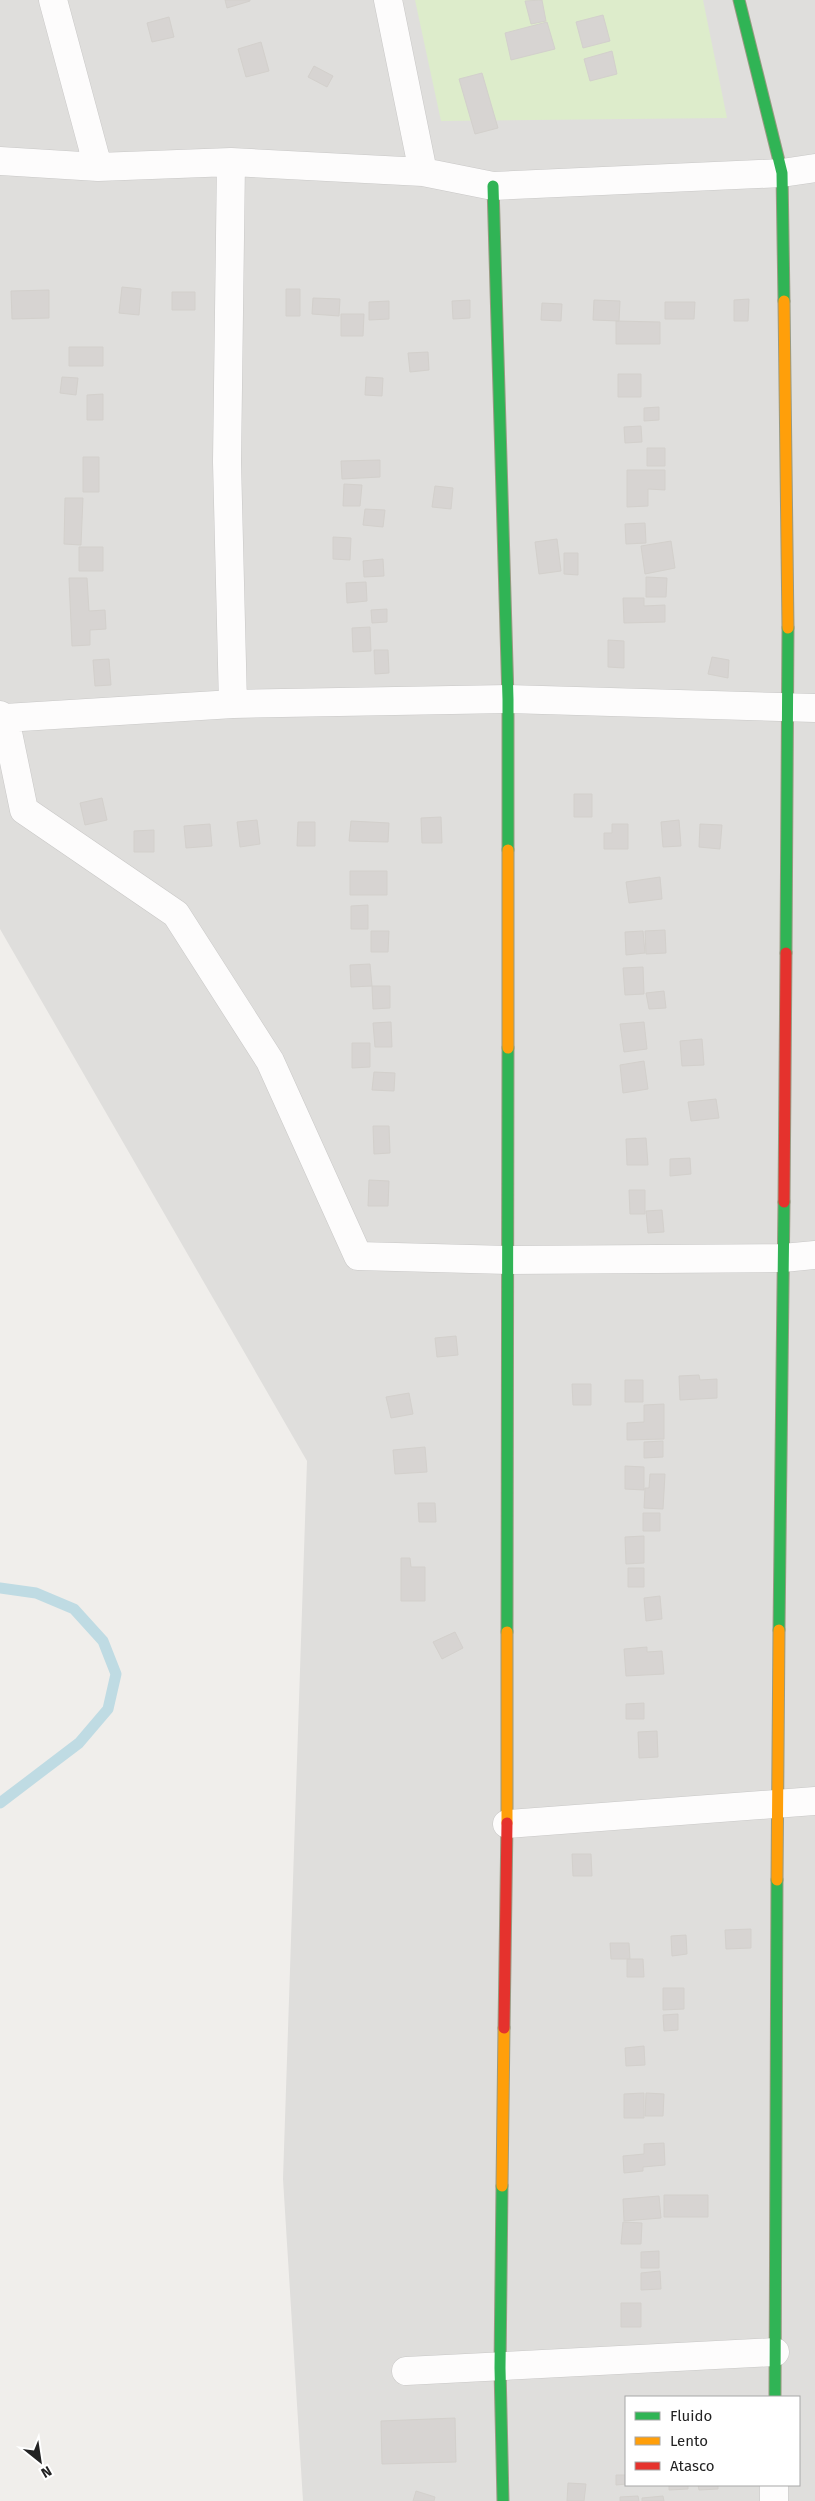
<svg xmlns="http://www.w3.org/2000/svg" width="815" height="2501" font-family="'Fira Sans',sans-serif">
	<rect width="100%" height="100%" fill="#f0eeeb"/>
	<path fill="#dfdedc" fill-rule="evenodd" d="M0,0h815v2501h-512l-20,-322 24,-718 -307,-532zM626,2397h173v88h-173z"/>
	<path fill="#ddeccb" d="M415,0h288l24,118 -286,3z"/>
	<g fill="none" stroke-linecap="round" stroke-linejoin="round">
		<path stroke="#bfdbe3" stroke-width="11" d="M0,1588l36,5 38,16 29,32 13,33 -8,35 -29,34 -79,60"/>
	</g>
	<path fill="#d7d4d2" stroke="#d3d0cc" d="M225,0h25v1l-23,7z
		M542,0l4,21 -15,3 -6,-23z
		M603,15l7,26 -27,7 -7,-26z
		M169,17l5,20 -22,5 -5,-19z
		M547,22l8,27 -44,11 -6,-27z
		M261,42l8,29 -23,6 -8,-28z
		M612,51l5,23 -27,7 -6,-22z
		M314,66l19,10 -6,11 -19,-10z
		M482,73l16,55 -23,6 -16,-55z
		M122,287l19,2 -2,26 -20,-2z
		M286,289h14v27h-14z
		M49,290v28l-37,1 -1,-28z
		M172,292h23v18h-23z
		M313,298l27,1 -1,17 -27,-2z
		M749,299l-1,22h-14v-21z
		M470,300v18l-17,1 -1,-18z
		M594,300l26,1 -1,20 -26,-1z
		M389,301v18l-20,1v-18z
		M665,302h30l-1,17h-29z
		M542,303l20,1 -1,17 -20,-1z
		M341,314h23l-1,22h-22z
		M616,321l44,1v22h-44z
		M69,347h34v19h-34z
		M428,352l1,18 -19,2 -2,-19z
		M618,374h23v23h-23z
		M62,377l16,1 -2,17 -16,-2z
		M366,377l17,1 -1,18 -17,-1z
		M103,394v26h-16v-25z
		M659,407v13l-15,1v-13z
		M641,426l1,16 -17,1 -1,-16z
		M647,448h18v18h-18z
		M83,457h16v35h-16z
		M380,460v17l-38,2 -1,-18z
		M627,470h38v20l-17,-1v17l-21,1z
		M344,484l18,1 -2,21h-17z
		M435,486l18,2 -2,21 -19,-2z
		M65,498h18l-2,47 -17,-1z
		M365,509l20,1 -2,17 -20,-2z
		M645,523l1,20 -20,1 -1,-20z
		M333,537l18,1 -1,22 -17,-1z
		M557,539l4,32 -22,3 -4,-32z
		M671,541l4,27 -30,6 -4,-28z
		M79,547h24v24h-24z
		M564,553h14v22l-14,-1z
		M383,559l1,17 -20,1 -1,-16z
		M646,577l21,1 -1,19h-20z
		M69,578h18l2,33 16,-1 1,19 -16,1v15l-18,1z
		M366,582l1,19 -20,2 -1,-20z
		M623,598h21v8l21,-1v17l-41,1z
		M387,609v13l-15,1 -1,-13z
		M370,627l1,24 -18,1 -1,-24z
		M608,640l16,1v27l-16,-1z
		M374,650h14l1,23 -14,1z
		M712,657l17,3 -1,18 -20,-4z
		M109,659l2,26 -16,1 -2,-26z
		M574,794h18v23h-18z
		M102,798l5,22 -22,5 -5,-22z
		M441,817l1,26h-20l-1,-25z
		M257,820l3,24 -20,3 -3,-25z
		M679,820l2,26 -18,1 -2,-25z
		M351,821l38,2 -1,19 -39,-1z
		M298,822h17v24h-18z
		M210,824l2,22 -26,2 -2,-22z
		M612,824h16v25h-24v-16h8z
		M700,824l22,1 -2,24 -21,-2z
		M154,830v22h-20v-21z
		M350,871h37v24h-37z
		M660,877l2,22 -33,4 -3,-21z
		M368,905v24h-17v-23z
		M665,930l1,23 -20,1 -1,-23z
		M371,931h18l-1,21h-17z
		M643,931l2,22 -19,2 -1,-23z
		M370,964l2,22 -21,1 -1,-22z
		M643,967l1,27 -19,1 -2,-27z
		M372,986h18v22l-17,1z
		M664,991l2,17 -17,1 -3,-16z
		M391,1022l1,25h-17l-2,-24z
		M644,1022l3,27 -23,3 -4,-28z
		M702,1039l2,26 -22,1 -2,-25z
		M352,1043h18v24l-18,1z
		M644,1061l4,28 -25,4 -3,-28z
		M374,1072l21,1 -1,18 -22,-1z
		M716,1099l3,19 -28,3 -3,-19z
		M373,1126h16l1,27 -16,1z
		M646,1138l2,27h-21l-1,-26z
		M690,1158l1,16 -21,2v-17z
		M369,1180l20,1 -1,25h-20z
		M629,1190h16v24h-15z
		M662,1210l2,22 -16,1 -2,-22z
		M456,1336l2,19 -21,2 -2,-19z
		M699,1375l1,5 17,-1v19l-37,2 -1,-24z
		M625,1380h18v22h-18z
		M572,1384h19v21h-18z
		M409,1393l4,21 -22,4 -5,-21z
		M664,1404v35l-37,1v-17l17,-1v-17z
		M663,1441v16l-19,1v-16z
		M425,1447l2,25 -32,2 -2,-24z
		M625,1466l19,1v23l-19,-1z
		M650,1474h15l-2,35 -19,-1 1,-20h4z
		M418,1503h17l1,19h-17z
		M643,1513h17v18h-17z
		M644,1536v27l-18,1 -1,-27z
		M401,1558h9l1,9h14v34h-24z
		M628,1568h16v19h-16z
		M660,1596l2,23 -16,2 -2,-23z
		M455,1632l8,16 -21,11 -9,-17z
		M647,1647v5l15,-1 2,23 -38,2 -2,-27z
		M644,1703v16h-18v-15z
		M657,1731l1,26 -19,1 -1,-26z
		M572,1854h19l1,22h-19z
		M751,1929v19l-25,1 -1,-19z
		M686,1935l1,19 -15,2 -1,-20z
		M610,1943h19l1,16h-19z
		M627,1959h16l1,18h-17z
		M663,1988h21v21l-21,1z
		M678,2014v16l-14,1 -1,-16z
		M644,2046l1,19 -19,1 -1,-18z
		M644,2093v25h-20v-24z
		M646,2093l18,1 -1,22h-18z
		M664,2143l1,22 -22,2v4l-19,2 -1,-17 21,-2v-10z
		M664,2195h44v22h-44z
		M659,2196l2,22 -37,3 -1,-22z
		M623,2222l19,1 -1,21h-20z
		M659,2251v17h-18v-16z
		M660,2271l1,18 -20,1v-17z
		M621,2303h20v24h-20z
		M455,2418l1,44 -74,2 -1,-43z
		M616,2475h10v9l-10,1z
		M568,2483l18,1 -2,17h-17z
		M669,2485h19v4l-19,1z
		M698,2485h20v4l-19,1z
		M416,2491l19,6 -1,4h-21z
		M638,2496l1,5h-19v-4z
		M663,2496l1,5h-22v-3z"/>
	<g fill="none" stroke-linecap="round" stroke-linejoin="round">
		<g stroke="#c9c8c7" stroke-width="29">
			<path id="street" d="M53,0l45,167
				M388,0l35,172
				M0,161l98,6 133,-5 192,10 70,14 289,-13 33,-5
				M231,162l-4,300 6,242
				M0,715l5,3 228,-14 275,-5 307,9
				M5,718l19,92 152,104 94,147 88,195 150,4 275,-2 32,-3
				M507,1824l308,-23
				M406,2371l369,-19
				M774,2501v-16"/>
		</g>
		<g stroke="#999a82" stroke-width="13">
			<path id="fast" d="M739,0l43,173 2,128
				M493,186l15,513v151
				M786,953l2,-325
				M779,1630l5,-428
				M507,1632l1,-584
				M502,2186l-2,182 3,133
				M775,2397l2,-517"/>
		</g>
		<g stroke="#999a82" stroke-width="13">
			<path id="slow" d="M784,301l4,327
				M508,1048v-198
				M507,1823v-191
				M777,1880l2,-250
				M502,2186l2,-158"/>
		</g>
		<g stroke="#999a82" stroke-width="13">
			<path id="jam" d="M784,1202l2,-249
				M504,2028l3,-205"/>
		</g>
		<use href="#street" stroke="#fdfcfc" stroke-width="28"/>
		<use href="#fast" stroke="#30b455" stroke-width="11"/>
		<use href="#slow" stroke="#ff9f0a" stroke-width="11"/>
		<use href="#jam" stroke="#e5322d" stroke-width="11"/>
	</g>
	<rect x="625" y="2396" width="175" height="90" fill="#ffffff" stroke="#a7a7a7"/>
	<rect x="635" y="2412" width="25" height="8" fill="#30b455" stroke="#a7a7a7"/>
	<text x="670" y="2421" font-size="15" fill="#222222">Fluido</text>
	<rect x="635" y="2437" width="25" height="8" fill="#ff9f0a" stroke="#a7a7a7"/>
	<text x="670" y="2446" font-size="15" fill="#222222">Lento</text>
	<rect x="635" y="2462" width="25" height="8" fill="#e5322d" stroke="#a7a7a7"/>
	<text x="670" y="2471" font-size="15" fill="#222222">Atasco</text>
	<g transform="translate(40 2461) rotate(150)" stroke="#ffffff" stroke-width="4" paint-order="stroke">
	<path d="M0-4L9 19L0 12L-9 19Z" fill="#222222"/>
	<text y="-8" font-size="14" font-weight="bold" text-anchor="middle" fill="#222222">N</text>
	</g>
</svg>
